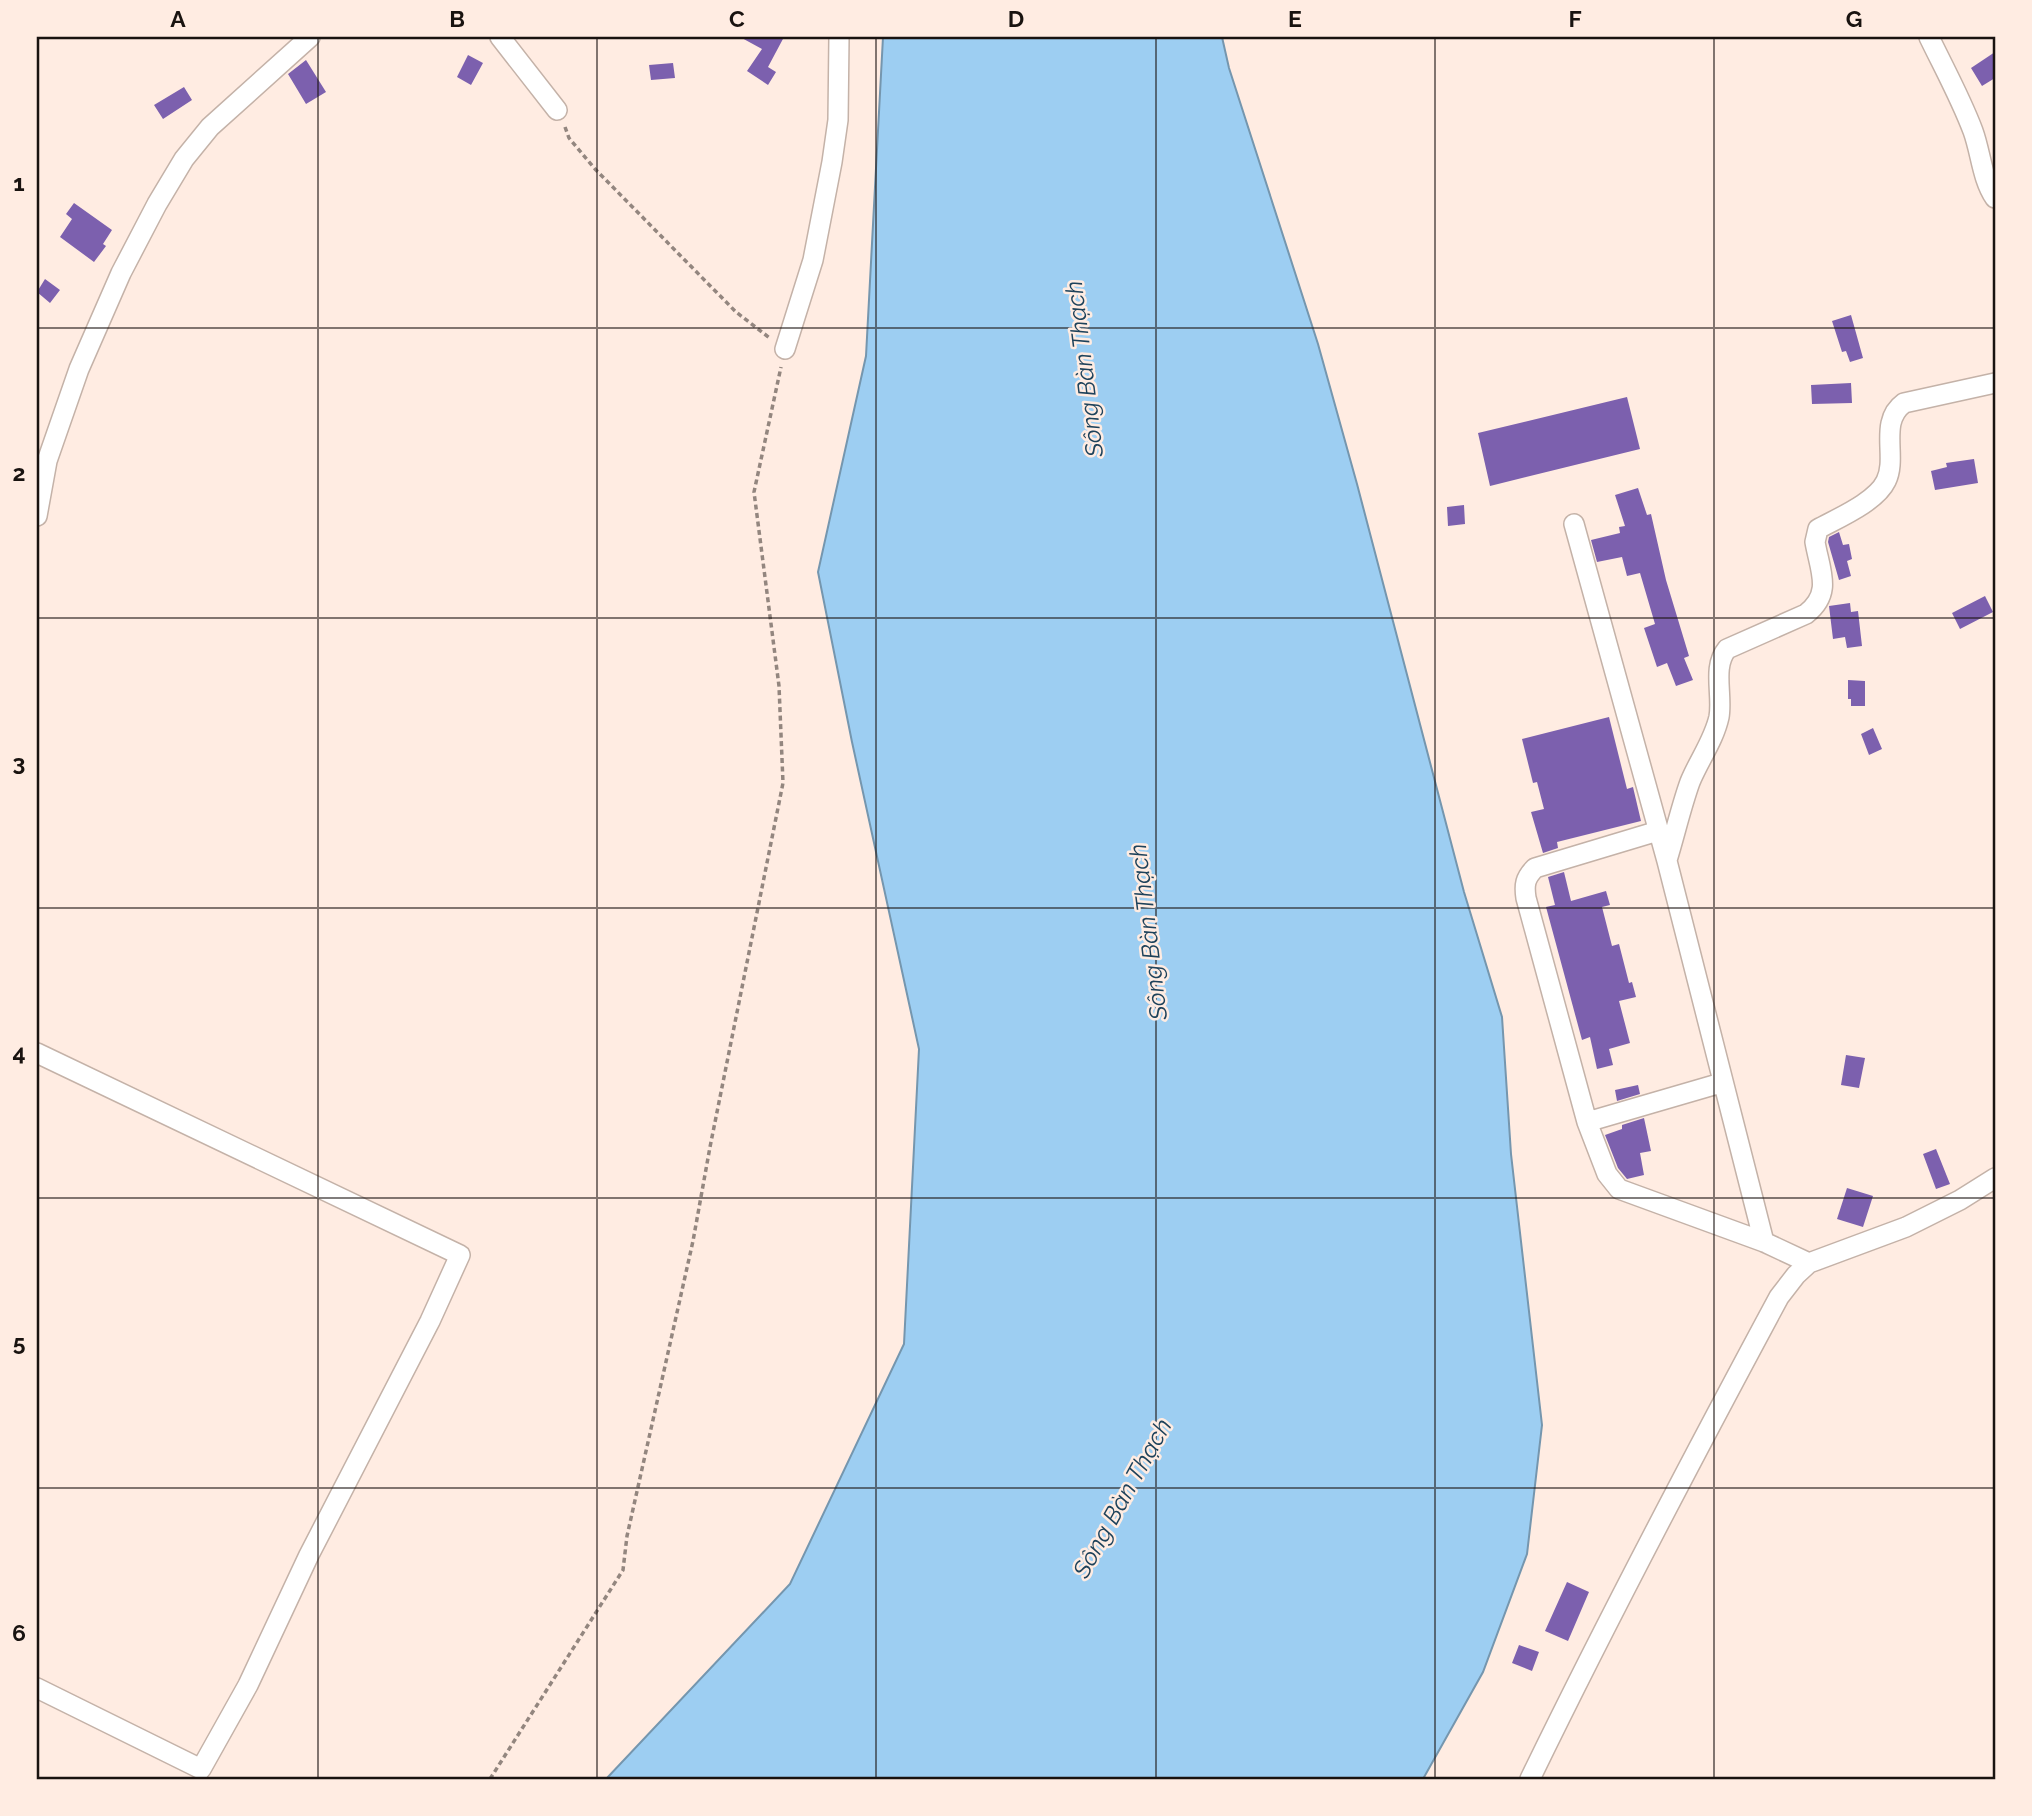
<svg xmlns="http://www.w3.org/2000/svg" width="2032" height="1816" font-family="Raleway,sans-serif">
	<rect width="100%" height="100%" fill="#ffece2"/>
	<path fill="#9dcef2" stroke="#7596ae" stroke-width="2" d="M883,37h339l7,31 89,276 39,140 107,408 38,125 9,137 31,271 -15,129 -44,118 -60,107h-817l184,-195 114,-240 15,-295 -67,-307 -34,-170 48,-216z"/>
	<path fill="#7c60ae" d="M740,37h44l-16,30 8,5 -8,13 -21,-14 15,-22z
		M1995,52v26l-13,8 -11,-18z
		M468,55l15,8 -12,22 -14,-8z
		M306,60l20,32 -20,12 -18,-30z
		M673,63l2,15 -24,2 -2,-15z
		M184,87l8,13 -29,19 -9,-14z
		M74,203l38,27 -9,14 3,2 -12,16 -34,-25 12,-18 -6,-5z
		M45,279l15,11 -10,13 -13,-11z
		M1851,315l12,43 -13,4 -4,-11 -4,1 -10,-31z
		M1851,383l1,20 -40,1 -1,-19z
		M1627,397l13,52 -150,37 -12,-53z
		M1974,459l4,24 -43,7 -4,-19 16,-4 -1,-4z
		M1638,488l9,27 4,-1 15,66 23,76 -5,2 9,22 -17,6 -9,-23 -10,4 -13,-39 11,-4 -15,-51 -13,3 -5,-19 -25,5 -6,-22 29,-7 -1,-6 6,-1 -10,-31z
		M1464,505l1,19 -17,2 -1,-19z
		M1839,532l4,13 6,-1 3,15 -5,2 4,15 -12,4 -11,-38 1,-5z
		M1985,596l8,16 -33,17 -8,-16z
		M1850,603l1,9 7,-1 4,35 -15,2 -2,-11 -12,2 -4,-33z
		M1848,680l17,1v25h-14v-7h-3z
		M1609,717l18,72 6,-2 8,34 -84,21 1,6 -15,5 -12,-41 13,-3 -7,-27 -4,1 -11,-44z
		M1873,728l9,21 -13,6 -8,-21z
		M1564,872l7,29 35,-10 4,14 -8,2 10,39 7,-2 10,39 3,-1 4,15 -17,4 11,42 -21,6 4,16 -16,4 -7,-32 -8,3 -36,-133 9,-2 -7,-28z
		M1846,1055l19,3 -6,30 -18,-3z
		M1638,1085l2,9 -23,7 -2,-11z
		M1644,1118l7,33 -11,2 4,22 -17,4 -9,-11 -13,-33 17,-6v-4z
		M1936,1149l14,35 -14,5 -13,-35z
		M1847,1188l26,8 -10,31 -26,-8z
		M1567,1582l22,10 -21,49 -23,-10z
		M1519,1645l20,7 -7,19 -20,-8z"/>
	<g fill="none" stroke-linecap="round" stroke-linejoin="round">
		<g stroke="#c4b2a8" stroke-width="22">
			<path id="street" d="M500,37l57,73
				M1929,37c15,31 32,62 44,94 8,22 9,48 22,67
				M785,349l28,-89 19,-98 6,-42 1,-83
				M37,516l10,-55 32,-92 42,-96 36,-69 27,-45 26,-32 100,-90
				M1574,524l93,337 97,381
				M1658,831l-123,37c-10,10 -11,17 -9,30l61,224 20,52 12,15 145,53 45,21
				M1667,860c8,-26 14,-53 23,-78 9,-22 24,-42 29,-65 4,-22 -7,-50 8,-68l79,-35c27,-21 14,-43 9,-72l3,-13c20,-11 58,-27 68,-48 12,-24 -8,-59 18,-78l91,-20
				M37,1053l423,202 -30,66 -121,234 -61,130 -47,84 -164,-81
				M1587,1122l134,-39
				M1530,1779c79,-163 163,-322 249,-482l17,-22 13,-12 97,-36 54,-27 35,-22"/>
		</g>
		<path stroke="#93867f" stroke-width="3.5" stroke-dasharray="5 3.5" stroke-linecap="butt" d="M565,127l4,11 26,31 141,143 35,27
			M490,1779l133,-209 4,-34 66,-295 17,-94 73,-364 -4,-97 -25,-194 27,-125"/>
		<use href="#street" stroke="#fff" stroke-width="19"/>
	</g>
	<path fill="none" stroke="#191310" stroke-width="2" stroke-opacity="0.55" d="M318,37v1742M597,37v1742M876,37v1742M1156,37v1742M1435,37v1742M1714,37v1742M37,328h1958M37,618h1958M37,908h1958M37,1198h1958M37,1488h1958"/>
	<g text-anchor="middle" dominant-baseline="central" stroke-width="5" stroke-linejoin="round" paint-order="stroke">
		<g font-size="24" font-style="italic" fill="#1d425b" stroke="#ffece2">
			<text transform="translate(1084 369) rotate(-97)">Sông Bàn Thạch</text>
			<text transform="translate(1148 932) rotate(-97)">Sông Bàn Thạch</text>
			<text transform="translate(1122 1498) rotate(-61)">Sông Bàn Thạch</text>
		</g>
	</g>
	<rect width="2032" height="1816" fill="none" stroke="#ffece2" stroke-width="77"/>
	<rect x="38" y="38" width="1956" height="1740" fill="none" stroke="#191310" stroke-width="2.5"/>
	<g font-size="23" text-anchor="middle" font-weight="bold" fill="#191310">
		<text x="178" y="27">A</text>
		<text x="457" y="27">B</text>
		<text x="737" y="27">C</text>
		<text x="1016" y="27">D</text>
		<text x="1295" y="27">E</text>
		<text x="1575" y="27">F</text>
		<text x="1854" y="27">G</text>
		<text x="19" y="191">1</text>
		<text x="19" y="481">2</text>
		<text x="19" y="771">3</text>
		<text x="19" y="1061">4</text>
		<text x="19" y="1351">5</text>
		<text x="19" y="1641">6</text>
	</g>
</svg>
